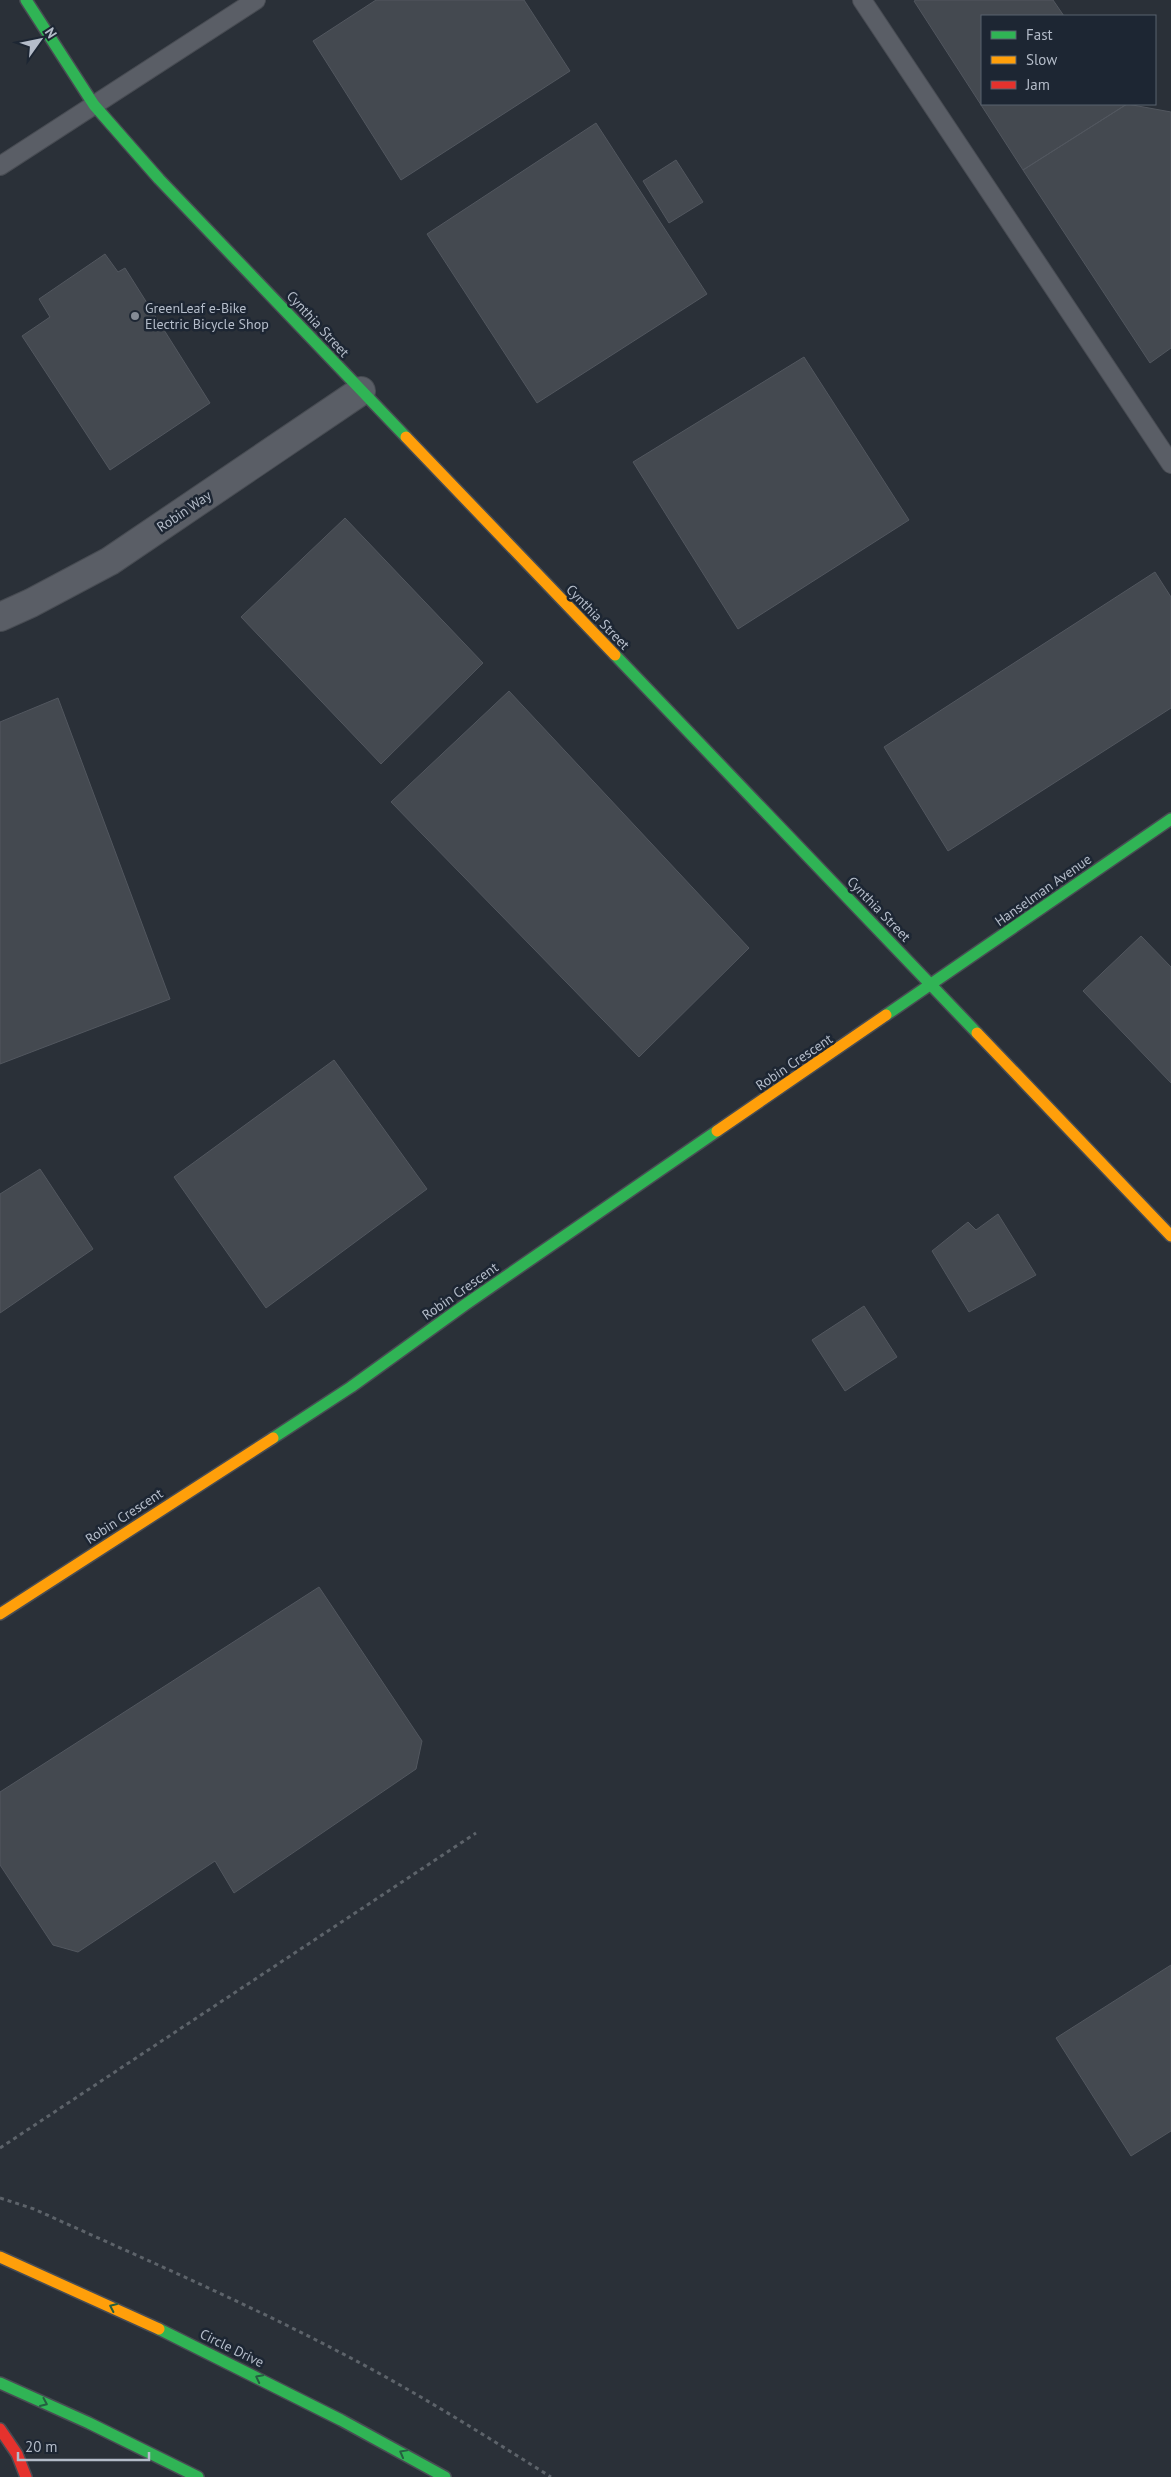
<svg xmlns="http://www.w3.org/2000/svg" width="1171" height="2477" font-family="'PT Sans',sans-serif">
	<rect width="100%" height="100%" fill="#2a3038"/>
	<path fill="#444950" stroke="#52575f" d="M376,0h148l46,71 -169,109 -88,-139z
		M916,0h137l11,16h-82v88h145l-104,66 -109,-169z
		M1127,104l44,8v236l-21,15 -127,-193z
		M596,123l111,171 -170,109 -110,-169z
		M676,160l27,42 -34,21 -26,-42z
		M105,254l13,18 7,-4 85,135 -100,67 -88,-134 28,-19 -11,-18z
		M804,357l105,163 -171,109 -105,-167z
		M345,518l138,145 -102,101 -140,-147z
		M1155,572l16,25v111l-223,143 -64,-104z
		M509,691l240,257 -110,109 -248,-255z
		M58,698l112,301 -170,65v-342z
		M1141,936l30,31v116l-88,-92z
		M334,1060l93,129 -161,119 -92,-131z
		M40,1169l53,80 -93,64v-119z
		M998,1214l38,61 -67,37 -37,-61 36,-29 8,8z
		M864,1306l33,51 -52,34 -33,-51z
		M319,1587l103,154 -6,28 -182,124 -19,-32 -137,91 -25,-7 -53,-80v-73z
		M1171,1965v166l-40,25 -75,-118z"/>
	<g fill="none" stroke-linecap="round" stroke-linejoin="round">
		<g stroke="#484c53" stroke-width="20">
			<path id="lane" d="M862,0l309,464
				M0,166l256,-166"/>
		</g>
		<g stroke="#484c53" stroke-width="30">
			<path id="street" d="M0,617l31,-14 79,-42 251,-170"/>
		</g>
		<g stroke="#484c53" stroke-width="14">
			<path id="fast" d="M26,0l68,105 65,74 247,258
				M615,655l362,378
				M886,1015l285,-196
				M273,1438l78,-51 115,-83 251,-173
				M159,2329l182,91 104,57
				M0,2383l89,40 109,54"/>
		</g>
		<g stroke="#484c53" stroke-width="14">
			<path id="slow" d="M406,437l209,218
				M977,1033l194,203
				M717,1131l169,-116
				M0,1614l273,-176
				M0,2257l159,72"/>
		</g>
		<g stroke="#484c53" stroke-width="14">
			<path id="jam" d="M0,2429l17,25 9,23"/>
		</g>
		<path stroke="#5d636a" stroke-width="3" stroke-dasharray="4 4" stroke-linecap="butt" d="M0,2148l476,-315
			M0,2198l34,11c110,50 222,98 328,155 65,35 127,74 189,113"/>
		<use href="#lane" stroke="#5a5e66" stroke-width="18"/>
		<use href="#street" stroke="#5a5e66" stroke-width="28"/>
		<use href="#fast" stroke="#30b455" stroke-width="11"/>
		<use href="#slow" stroke="#ff9f0a" stroke-width="11"/>
		<use href="#jam" stroke="#e5322d" stroke-width="11"/>
	</g>
	<defs><path id="oneway-chevron" d="M-2-3.5L2.5 0L-2 3.5" fill="none" stroke-width="1.6" stroke-linecap="round" stroke-linejoin="round" transform="scale(1.25)"/></defs>
	<g stroke="#255f41">
		<use href="#oneway-chevron" transform="translate(113 2307) rotate(-155)"/>
		<use href="#oneway-chevron" transform="translate(259 2378) rotate(-153)"/>
		<use href="#oneway-chevron" transform="translate(44 2403) rotate(24)"/>
		<use href="#oneway-chevron" transform="translate(403 2453) rotate(-151)"/>
	</g>
	<circle fill="#848b96" stroke="#1d2633" stroke-width="2" cx="135" cy="316" r="5"/>
	<g text-anchor="middle" dominant-baseline="central" stroke-width="5" stroke-linejoin="round" paint-order="stroke">
		<g font-size="14" fill="#b4bcc9" stroke="#1d2633" text-anchor="start">
			<text x="145" y="308">GreenLeaf e-Bike<tspan x="145" dy="16">Electric Bicycle Shop</tspan></text>
		</g>
		<g font-size="14" fill="#b4bcc9" stroke="#1d2633">
			<text transform="translate(318 324) rotate(47)">Cynthia Street</text>
			<text transform="translate(184 511) rotate(-34)">Robin Way</text>
			<text transform="translate(598 617) rotate(46)">Cynthia Street</text>
			<text transform="translate(1043 890) rotate(-35)">Hanselman Avenue</text>
			<text transform="translate(879 909) rotate(46)">Cynthia Street</text>
			<text transform="translate(794 1062) rotate(-34)">Robin Crescent</text>
			<text transform="translate(460 1291) rotate(-35)">Robin Crescent</text>
			<text transform="translate(124 1516) rotate(-33)">Robin Crescent</text>
			<text transform="translate(232 2348) rotate(26)">Circle Drive</text>
		</g>
	</g>
	<rect x="981" y="15" width="175" height="90" fill="#1d2633" stroke="#59626f"/>
	<rect x="991" y="31" width="25" height="8" fill="#30b455" stroke="#59626f"/>
	<text x="1026" y="40" font-size="15" fill="#b4bcc9">Fast</text>
	<rect x="991" y="56" width="25" height="8" fill="#ff9f0a" stroke="#59626f"/>
	<text x="1026" y="65" font-size="15" fill="#b4bcc9">Slow</text>
	<rect x="991" y="81" width="25" height="8" fill="#e5322d" stroke="#59626f"/>
	<text x="1026" y="90" font-size="15" fill="#b4bcc9">Jam</text>
	<g transform="translate(40 40) rotate(57)" stroke="#1d2633" stroke-width="4" paint-order="stroke">
	<path d="M0-4L9 19L0 12L-9 19Z" fill="#b4bcc9"/>
	<text y="-8" font-size="14" font-weight="bold" text-anchor="middle" fill="#b4bcc9">N</text>
	</g>
	<path d="M18 2452v8h131v-8" fill="none" stroke="#b4bcc9" stroke-width="2.5"/>
	<text x="25" y="2452" font-size="15" fill="#b4bcc9" stroke="#1d2633" stroke-width="4" paint-order="stroke">20 m</text>
</svg>
